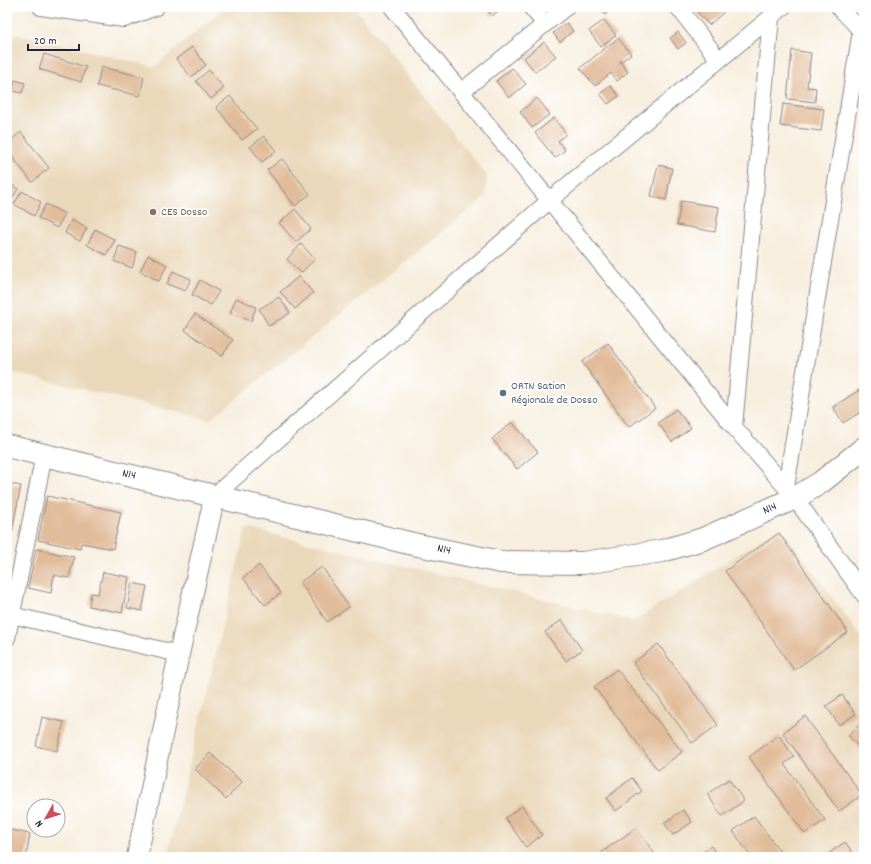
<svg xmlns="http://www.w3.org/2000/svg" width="871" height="864" font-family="Dekko,sans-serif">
	<rect width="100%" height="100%" fill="#fff"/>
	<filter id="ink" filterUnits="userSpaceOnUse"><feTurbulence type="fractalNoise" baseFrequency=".025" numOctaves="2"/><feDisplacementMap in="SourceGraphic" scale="8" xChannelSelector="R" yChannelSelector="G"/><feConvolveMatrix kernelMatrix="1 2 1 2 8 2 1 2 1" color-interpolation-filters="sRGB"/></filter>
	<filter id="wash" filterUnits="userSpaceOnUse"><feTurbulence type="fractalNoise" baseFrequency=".012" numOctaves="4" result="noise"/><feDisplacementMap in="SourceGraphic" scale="16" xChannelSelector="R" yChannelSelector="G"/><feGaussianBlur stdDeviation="0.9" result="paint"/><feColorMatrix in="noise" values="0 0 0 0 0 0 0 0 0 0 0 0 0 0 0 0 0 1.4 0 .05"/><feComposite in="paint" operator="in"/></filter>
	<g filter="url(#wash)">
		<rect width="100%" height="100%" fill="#f7eede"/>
		<path fill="#ead8ba" d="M225,7h129l133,169 -2,21 -275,223 -203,-49v-339l148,35z
			M781,527l83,114v216h-697l79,-329 388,93z"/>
		<g id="blocks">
			<path fill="#e1bc9a" d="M486,7h18l-12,9z
				M599,7h15l-9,8z
				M695,7h22l6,6 -14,12 -16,-17z
				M604,20l12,15 -15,12 -12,-16z
				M567,23l6,8 -13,11 -7,-9z
				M678,32l8,11 -8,6 -8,-11z
				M618,38l13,16 -11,8 8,10 -11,9 -6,-8 -16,13 -15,-18z
				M544,42l12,14 -21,16 -11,-14z
				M192,47l14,18 -15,12 -15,-18z
				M792,50l19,3 -4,34 9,1 -1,14 -28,-3z
				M44,54l42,13 -5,15 -42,-13z
				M101,67l43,10 -4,19 -43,-10z
				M512,68l14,16 -17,14 -13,-17z
				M209,70l15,18 -13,11 -15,-18z
				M15,80l10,3 -3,10 -9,-2z
				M610,86l9,10 -11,8 -8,-10z
				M230,96l27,33 -15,11 -26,-33z
				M537,98l13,16 -18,14 -12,-16z
				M783,104l41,5 -3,22 -41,-5z
				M554,118l12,16 -8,7 7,9 -10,8 -20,-25z
				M21,132l28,36 -17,14 -25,-32v-7z
				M264,136l12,15 -14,11 -12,-15z
				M282,159l28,35 -15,12 -28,-36z
				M658,165l14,3 -6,32 -15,-4z
				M7,182l11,7 -8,13 -3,-2z
				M22,191l19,11 -7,14 -20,-12z
				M681,201l38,6 -4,25 -38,-7z
				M46,204l19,10 -8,14 -19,-10z
				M295,209l16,20 -15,13 -17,-19z
				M71,220l16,8 -7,13 -15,-8z
				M95,229l20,11 -9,15 -19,-10z
				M301,244l14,15 -14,14 -14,-14z
				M119,246l18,6 -5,16 -18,-7z
				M148,255l19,10 -8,16 -19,-10z
				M173,271l18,8 -6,12 -18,-7z
				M299,276l14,17 -18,16 -15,-17z
				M200,280l19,11 -8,14 -19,-10z
				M279,297l11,16 -21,13 -10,-17z
				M236,298l20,9 -5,14 -21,-8z
				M195,314l38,26 -11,16 -37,-26z
				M608,343l47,65 -26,19 -47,-65z
				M864,387v23l-21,13 -10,-16z
				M676,409l15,19 -19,14 -14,-19z
				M512,422l26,30 -21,17 -25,-30z
				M7,483l14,3 -9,45 -5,-1z
				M47,496l74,16 -8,37 -32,-6 -1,6 -42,-9z
				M779,533l69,99 -54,38 -69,-99z
				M36,549l38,8 -5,21 -15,-3 -3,18 -23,-5z
				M259,565l22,28 -16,12 -22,-27z
				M322,567l27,40 -22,15 -27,-40z
				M103,572l26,5 -7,36 -33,-7 2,-13 7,1z
				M132,583l15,3 -5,25 -15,-3z
				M562,620l20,30 -16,11 -21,-29z
				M658,644l60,81 -26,18 -59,-80z
				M617,669l65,83 -24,18 -64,-83z
				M842,695l14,19 -17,11 -13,-19z
				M805,716l57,79 -23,16 -56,-78z
				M42,717l22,5 -7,29 -21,-5z
				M863,722l1,28 -2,1 -14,-16z
				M779,735l15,22 -10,7 41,56 -20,14 -56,-77z
				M210,753l32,29 -16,17 -31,-30z
				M632,778l10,13 -26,20 -10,-13z
				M729,779l15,22 -22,15 -15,-22z
				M522,806l20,29 -16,12 -21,-29z
				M683,810l9,12 -19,13 -9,-12z
				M754,816l27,37 -5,4h-25l-18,-26z
				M636,828l21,29h-51l-4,-5z
				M7,829l23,5 -4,23 -19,-1z
				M845,842l11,15h-32z
				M711,846l8,11h-23z"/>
		</g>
	</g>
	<g filter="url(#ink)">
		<use href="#blocks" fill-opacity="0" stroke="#8c888c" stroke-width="1"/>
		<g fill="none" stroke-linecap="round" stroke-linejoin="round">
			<g stroke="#8c888c" stroke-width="18">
				<path id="minor" d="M41,7l83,12 32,-12
					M392,7l342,420 61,71 69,97
					M531,7l14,17
					M678,7l41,53
					M839,7l25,27
					M461,92l105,-85
					M734,427l37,-410
					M786,487l75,-456
					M215,495l335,-295 233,-193
					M7,614l172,40
					M7,638l37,-183"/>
			</g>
			<g stroke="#8c888c" stroke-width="22">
				<path id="tertiary" d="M137,857l42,-203 36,-159"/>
			</g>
			<g stroke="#8c888c" stroke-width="24">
				<path id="primary" d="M7,446l406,98 88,18 82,1 79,-12 41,-12 92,-41 25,-15 44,-35"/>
			</g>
			<use href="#minor" stroke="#fff" stroke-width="16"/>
			<use href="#tertiary" stroke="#fff" stroke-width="20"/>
			<use href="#primary" stroke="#fff" stroke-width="22"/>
		</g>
	</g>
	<circle fill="#8d6e63" stroke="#fff" stroke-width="1.5" cx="153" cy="212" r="4"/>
	<circle fill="#5c6f8a" stroke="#fff" stroke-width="1.5" cx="503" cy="393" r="4"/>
	<g text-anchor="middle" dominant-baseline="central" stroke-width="3.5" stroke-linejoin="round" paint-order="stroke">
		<g font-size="12" fill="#785e54" stroke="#fff" text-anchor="start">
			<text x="161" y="212">CES Dosso</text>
		</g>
		<g font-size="12" fill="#4e5e75" stroke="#fff" text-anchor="start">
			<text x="511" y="386">ORTN Sation<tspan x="511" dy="14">Régionale de Dosso</tspan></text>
		</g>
		<g font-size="12" fill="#22223b" stroke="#fff">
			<text transform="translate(129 475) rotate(13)">N14</text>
			<text transform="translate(770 509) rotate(-24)">N14</text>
			<text transform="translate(444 550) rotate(12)">N14</text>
		</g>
	</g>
	<rect width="871" height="864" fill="none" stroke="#fff" stroke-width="24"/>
	<g transform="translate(46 818) rotate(231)"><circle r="19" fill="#ffffff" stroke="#a7a7b1"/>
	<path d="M0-3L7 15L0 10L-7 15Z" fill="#d1495b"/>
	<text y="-6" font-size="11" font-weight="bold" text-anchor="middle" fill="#22223b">N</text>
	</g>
	<path d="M28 44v6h51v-6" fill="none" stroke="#22223b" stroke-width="2"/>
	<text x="34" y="44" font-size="12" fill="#22223b" stroke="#ffffff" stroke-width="3" paint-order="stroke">20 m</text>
</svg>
